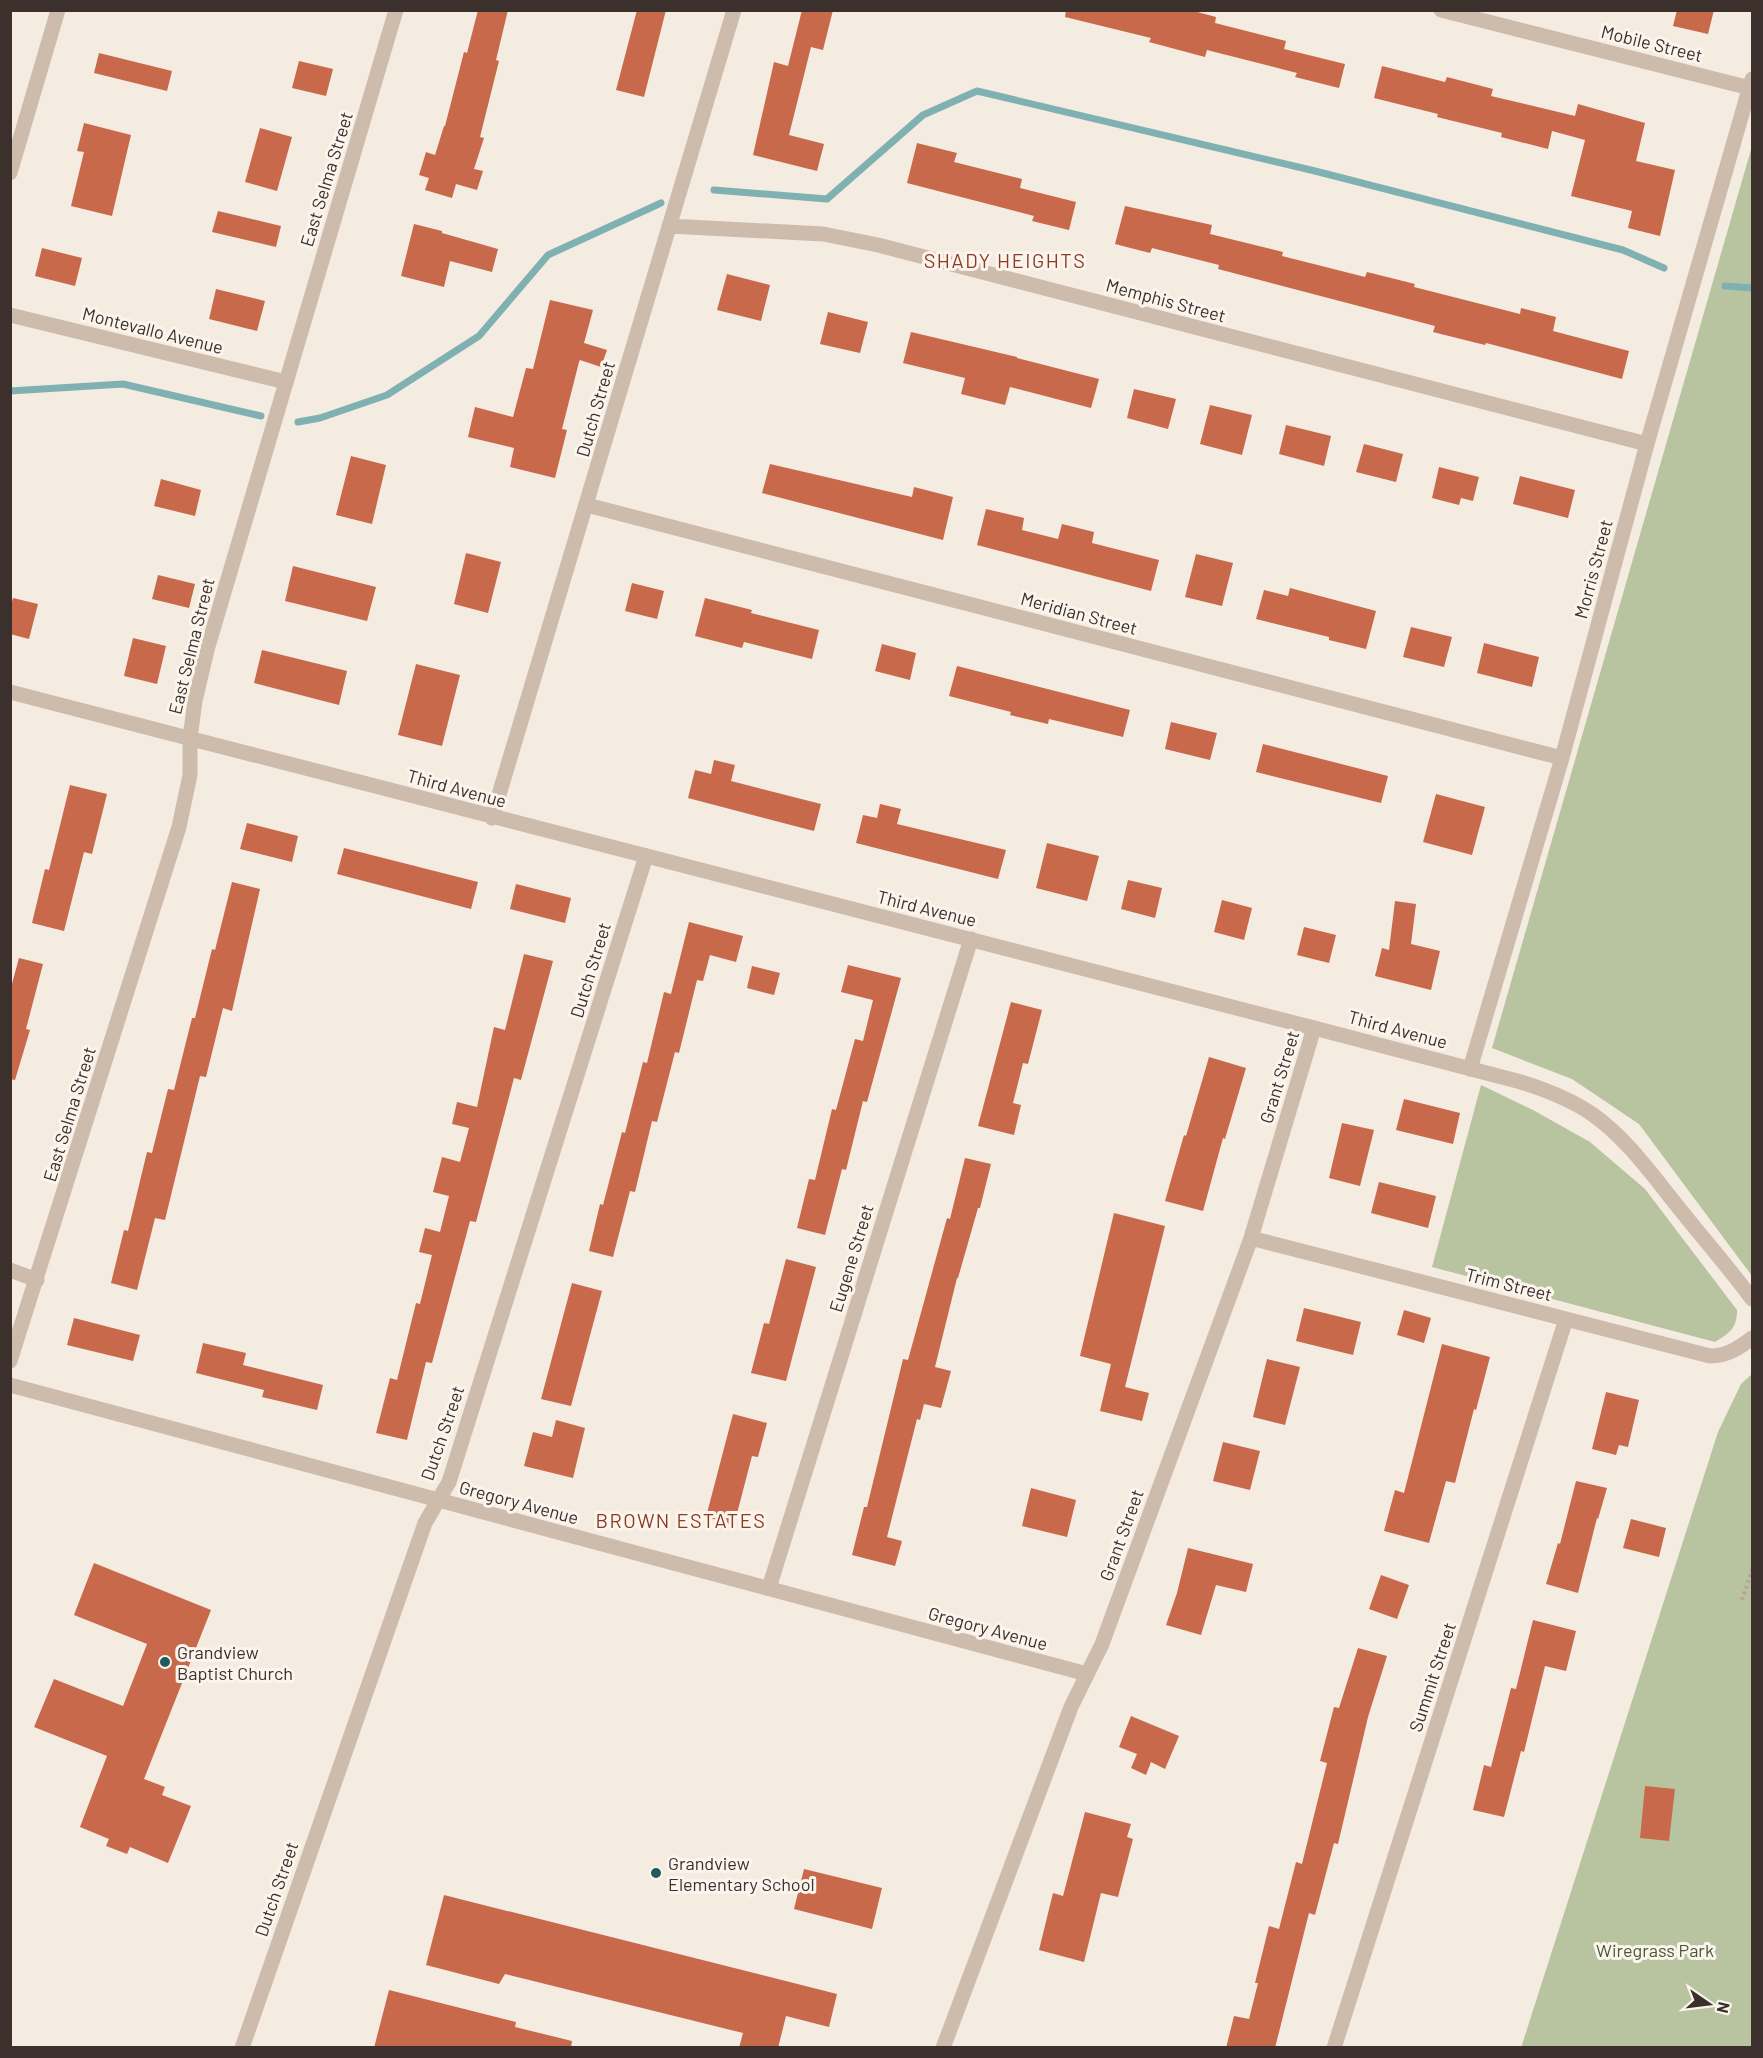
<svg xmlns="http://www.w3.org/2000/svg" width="1763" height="2058" font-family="Barlow,sans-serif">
	<rect width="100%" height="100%" fill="#f4ebe1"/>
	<path fill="#b8c4a0" d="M1752,146v1130l-113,-152 -67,-45 -80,-31z
		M1481,1085l52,25 57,32 55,47 92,121c0,18 -7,23 -22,32l-283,-75z
		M1752,1374v673l-231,1 197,-616 23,-48z"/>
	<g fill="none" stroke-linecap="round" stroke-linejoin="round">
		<path stroke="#7fb0b2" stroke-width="7" d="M714,190l113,9 96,-84 54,-24 338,80 308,79 41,18
			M1725,286l27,2
			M10,391l113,-7 138,32
			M298,422l22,-4 67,-23 92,-59 69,-81 113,-52"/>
	</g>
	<path fill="#c8694b" d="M478,10h30l-12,50 3,1 -19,76 4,1 -10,31 9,2 -6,19 -21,-6 -4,14 -27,-8 4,-12 -10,-3 7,-23 9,3 9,-29h1l19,-74 3,1z
		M637,10h29l-22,87 -28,-7z
		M802,10h31l-10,40 -12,-3 -22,88 35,9 -7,27 -64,-16 21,-93 14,4z
		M1066,10h124l26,7 -1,6 71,18 -2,8 61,15 -6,24 -44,-11 2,-4 -90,-23 -2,7 -56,-15 2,-4 -86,-21z
		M1677,10h37l-6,24 -35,-8z
		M99,53l73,18 -5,20 -73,-18z
		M299,61l34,8 -7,27 -34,-8z
		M1382,66l63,16 2,-5 46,12 -2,7 84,20 3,-12 67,19 -9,38 39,9 -15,66 -32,-8 4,-17 -61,-15 14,-56 -33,-9 -4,18 -47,-12 1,-4 -65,-16 1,-3 -64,-16z
		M84,123l47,12 -19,81 -41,-10 13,-54 -7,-1z
		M260,128l32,9 -15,54 -32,-9z
		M917,143l40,10 -3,9 68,17 -2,9 56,14 -7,28 -37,-9 2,-5 -127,-33z
		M1125,206l87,19 -2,9 73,18 -1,4 83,21 2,-5 48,12 -1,3 106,27 1,-6 35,9 -3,14 76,20 -7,28 -136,-36 -1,2 -52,-13 2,-6 -217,-57 1,-4 -67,-17 -2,5 -35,-9z
		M218,211l63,15 -5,21 -64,-15z
		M414,224l28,7v2l56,16 -6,23 -42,-11 -6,26 -43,-11z
		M42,248l40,10 -7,28 -40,-10z
		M727,274l43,11 -9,36 -44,-11z
		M216,289l49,12 -8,30 -48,-12z
		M550,300l43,10 -9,33 23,7 -6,17 -21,-7 -1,2 -17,67 5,1 -12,48 -45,-11 4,-19 -46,-11 7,-30 38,10 13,-49 7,1z
		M828,312l40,10 -8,31 -40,-9z
		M911,332l106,25v1l82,21 -8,29 -81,-21 -5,18 -44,-11 4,-16 -62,-15z
		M1134,389l42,10 -8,30 -41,-11z
		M1210,405l42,10 -10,40 -42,-11z
		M1286,425l45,11 -7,30 -45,-12z
		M1364,444l39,10 -7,28 -40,-10z
		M351,456l35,9 -14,59 -36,-9z
		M770,464l142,33 2,-10 39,10 -10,43 -181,-47z
		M1439,467l40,10 -6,24 -12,-3 -2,7 -27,-7z
		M1520,476l55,14 -7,28 -55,-14z
		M161,479l40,11 -6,26 -41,-10z
		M986,509l38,9 -2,12 36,9 4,-15 32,8 -2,11 67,17 -8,31 -174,-46z
		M466,553l35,9 -13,51 -34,-9z
		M1196,554l37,9 -11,43 -37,-9z
		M293,566l83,21 -9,34 -82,-20z
		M158,575l37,9 -6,24 -37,-9z
		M632,583l32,8 -7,28 -32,-8z
		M1290,588l86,23 -10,38 -37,-9v-3l-73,-18 8,-29 24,6z
		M13,598l25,6 -9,35 -19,-5v-25z
		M705,598l47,12 -1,3 68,17 -7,29 -68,-17 -2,6 -47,-12z
		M1411,627l41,10 -8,30 -41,-10z
		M133,638l33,8 -9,38 -33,-8z
		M1484,643l55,14 -7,30 -55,-14z
		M882,644l34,9 -6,27 -35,-9z
		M262,650l85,21 -8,34 -85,-22z
		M416,664l44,11 -18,71 -44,-11z
		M957,666l173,44 -7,27 -74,-18 -1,5 -38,-9 1,-3 -62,-16z
		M1171,722l46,11 -7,27 -45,-11z
		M1263,744l125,32 -7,27 -125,-31z
		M714,760l21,5 -4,16 90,23 -7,27 -126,-33 7,-28 16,4z
		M70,785l37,9 -15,60 -8,-2 -20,79 -32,-8 13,-54 4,1z
		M1436,794l49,13 -13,48 -49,-13z
		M880,804l21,5 -4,15 109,26 -8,29 -142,-36 7,-28 14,3z
		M247,823l51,13 -6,26 -52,-13z
		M1047,843l52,13 -12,45 -51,-13z
		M344,848l134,34 -7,27 -134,-35z
		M1128,880l34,8 -7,30 -34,-9z
		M232,882l28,7 -28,122 -9,-3 -17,69 -6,-1 -35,144 -10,-2 -18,72 -26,-7 13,-53 4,1 19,-79 5,1 16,-64 6,1 18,-72h3l17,-69 3,1z
		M516,884l55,14 -6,25 -55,-14z
		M1222,900l30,8 -8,32 -30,-8z
		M1395,901l21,3 -5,40 29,7 -9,39 -56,-14 7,-28 7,2z
		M689,922l54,14 -7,26 -26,-7 -7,26 -6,-1 -18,73 -4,-1 -18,70 -5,-1 -17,71 -5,-1 -17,66 -24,-6 11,-47 3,1 19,-73 3,1 18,-71 4,1 17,-71 7,2z
		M1304,927l32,8 -7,28 -32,-8z
		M524,954l29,7 -32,119 -7,-2 -38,144 -6,-1 -38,142 -6,-1 -19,78 -31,-7 14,-55 7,2 19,-77 4,1 12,-49 -13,-3 6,-24 15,4 9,-36 -16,-4 9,-35 18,5 9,-34 -17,-4 5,-22 20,5 17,-80 11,3z
		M19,958l24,6 -17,65 4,1 -15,50 -5,-1v-88z
		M848,965l53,13 -34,124 -4,-1 -17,69 -4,-1 -17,66 -28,-7 12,-49 6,1 17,-71 4,1 19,-71 8,2 10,-41 -32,-8z
		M752,966l28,7 -6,22 -27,-7z
		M1011,1002l31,8 -14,54 -5,-1 -10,40 8,2 -7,30 -36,-9z
		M1209,1057l37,11 -21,71 -2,-1 -20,73 -38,-10 19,-66 2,1z
		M1404,1099l56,14 -7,31 -57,-14z
		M1342,1123l32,7 -14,56 -31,-8z
		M965,1158l26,6 -11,44h-2l-20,70h-1l-22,89 16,4 -10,37 -17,-4 -4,16 -3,-1 -30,118 15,4 -7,25 -43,-11 12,-48h3l36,-148 5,1 39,-142 3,1z
		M1379,1182l57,14 -8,32 -57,-15z
		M1114,1213l51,13 -40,161 24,6 -7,28 -42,-10 11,-47 -31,-8z
		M786,1259l30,8 -30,114 -35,-8 13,-50 5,1z
		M572,1283l30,8 -31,115 -30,-7z
		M1304,1308l57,14 -8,33 -57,-14z
		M1404,1310l27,8 -7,25 -27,-8z
		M74,1318l66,17 -7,26 -66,-16z
		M203,1343l43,10 -3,12 80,20 -6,25 -55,-13 2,-7 -68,-17z
		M1442,1344l48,13 -14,53 -2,-1 -19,74 -9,-2 -17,62 -45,-12 11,-41 9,3z
		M1267,1359l33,8 -15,58 -32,-8z
		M1606,1392l33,8 -11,47 -9,-2 -3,10 -24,-6z
		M733,1414l34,9 -9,34 -6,-1 -18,69 -28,-8z
		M556,1420l29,8 -12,50 -49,-12 9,-34 19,5z
		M1223,1442l37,9 -10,39 -37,-9z
		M1576,1481l31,7 -9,31 -1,-1 -19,75 -32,-9 12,-41 2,1z
		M1031,1488l45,12 -9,37 -45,-11z
		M1631,1519l35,9 -7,29 -36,-9z
		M1188,1548l65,16 -7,28 -30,-7 -15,50 -35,-10 11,-32z
		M94,1563l117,47 -67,169 21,8 -3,8 29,11 -23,57 -38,-16 -3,7 -21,-8 3,-7 -29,-12 27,-71 -73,-29 20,-48 69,27 24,-62 -73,-29z
		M1381,1575l28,10 -12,34 -28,-10z
		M1533,1620l43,11 -10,40 -21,-5 -21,86 -3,-1 -17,66 -31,-7 11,-45 7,2 20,-79 5,1z
		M1358,1648l29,8 -19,61 -30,127 -4,-1 -19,72 -6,-2 -34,135h-49l8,-32 15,3 9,-36h-3l14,-57 10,3 17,-67 6,2 25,-101 -7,-2 14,-54 5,1z
		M1131,1716l48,20 -14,33 -14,-7 -5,13 -15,-7 6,-14 -18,-7z
		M1645,1786l30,3 -6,52 -29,-3z
		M1085,1812l46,12 -4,13 6,2 -15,58 -17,-4 -17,69 -45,-12 14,-57 10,3z
		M804,1869l78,19 -10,41 -78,-20z
		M444,1895l393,99 -8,33 -43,-11 -8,32h-39l4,-15 -238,-59 -6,10 -73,-19z
		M389,1990l127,32 -1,5 57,14 -1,7h-197z"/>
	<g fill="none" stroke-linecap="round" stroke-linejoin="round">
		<path stroke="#b9a596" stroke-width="4" stroke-dasharray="3 3" stroke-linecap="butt" d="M1742,1600l10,-30"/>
		<path stroke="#cdbbac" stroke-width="15" d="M1441,10l309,78
			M10,173l48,-163
			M669,226l154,8 55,11 769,199
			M10,315l276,67
			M587,505l975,253
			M492,818l242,-808
			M1470,1069l92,-311 85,-314 105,-365
			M1251,1238l459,118c17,0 29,-8 42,-18
			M10,1270l27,10
			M10,1385l1077,289
			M769,1588l202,-649
			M242,2048l183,-525 24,-41 197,-626
			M943,2048l128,-341 31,-63 137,-373 12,-33 63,-210
			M1334,2048l232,-729"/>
		<path stroke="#cdbbac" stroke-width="15" d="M10,692l1304,336 207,54c25,8 49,17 71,32 36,25 63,65 91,99 23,29 47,56 69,86
			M10,1361l169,-534 11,-52v-37l5,-37 12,-51 189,-640"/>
	</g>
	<g fill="#1f5a5e" stroke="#fbf5ee" stroke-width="2">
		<circle cx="165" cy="1662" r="6"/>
		<circle cx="656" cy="1873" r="6"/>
	</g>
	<g text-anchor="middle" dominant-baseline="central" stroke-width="6" stroke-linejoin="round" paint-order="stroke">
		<g font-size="18" fill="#3b302b" stroke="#fbf5ee">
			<text transform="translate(1652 43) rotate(14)">Mobile Street</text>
			<text transform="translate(326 179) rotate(-73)">East Selma Street</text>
			<text transform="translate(1166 300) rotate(15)">Memphis Street</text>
			<text transform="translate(153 330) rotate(14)">Montevallo Avenue</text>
			<text transform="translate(595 409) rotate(-74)">Dutch Street</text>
			<text transform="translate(1593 569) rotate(-75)">Morris Street</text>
			<text transform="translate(1079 613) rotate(15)">Meridian Street</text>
			<text transform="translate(191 646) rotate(-76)">East Selma Street</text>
			<text transform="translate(457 788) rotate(15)">Third Avenue</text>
			<text transform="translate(927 908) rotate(14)">Third Avenue</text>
			<text transform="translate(590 970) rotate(-73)">Dutch Street</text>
			<text transform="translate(1398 1029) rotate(15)">Third Avenue</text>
			<text transform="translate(1279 1077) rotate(-73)">Grant Street</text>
			<text transform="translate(69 1114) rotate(-73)">East Selma Street</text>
			<text transform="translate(851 1258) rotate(-73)">Eugene Street</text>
			<text transform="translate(1509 1284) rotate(14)">Trim Street</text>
			<text transform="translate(442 1433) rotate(-71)">Dutch Street</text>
			<text transform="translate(519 1502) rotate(15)">Gregory Avenue</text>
			<text transform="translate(1121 1535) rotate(-70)">Grant Street</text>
			<text transform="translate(988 1628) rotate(15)">Gregory Avenue</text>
			<text transform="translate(1432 1677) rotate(-72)">Summit Street</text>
			<text transform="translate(276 1889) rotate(-71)">Dutch Street</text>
		</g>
		<g font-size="18" fill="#3b302b" stroke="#fbf5ee" text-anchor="start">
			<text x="177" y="1652">Grandview<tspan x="177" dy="21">Baptist Church</tspan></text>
			<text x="668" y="1863">Grandview<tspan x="668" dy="21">Elementary School</tspan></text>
		</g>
		<g font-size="18" fill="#4a5a2e" stroke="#fbf5ee">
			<text x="1655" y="1950">Wiregrass Park</text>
		</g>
		<g font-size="20" letter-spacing="1.5" fill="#8c3b22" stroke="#fbf5ee">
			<text x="1005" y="260">SHADY HEIGHTS</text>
			<text x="681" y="1520">BROWN ESTATES</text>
		</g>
	</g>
	<rect width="1763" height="2058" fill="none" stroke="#3b302b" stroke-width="24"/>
	<g transform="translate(1709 2004) rotate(104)" stroke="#fbf5ee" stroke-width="4.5" paint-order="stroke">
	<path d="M0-4.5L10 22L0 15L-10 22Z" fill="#3b302b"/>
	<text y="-9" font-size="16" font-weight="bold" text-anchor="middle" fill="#3b302b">N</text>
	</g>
</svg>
